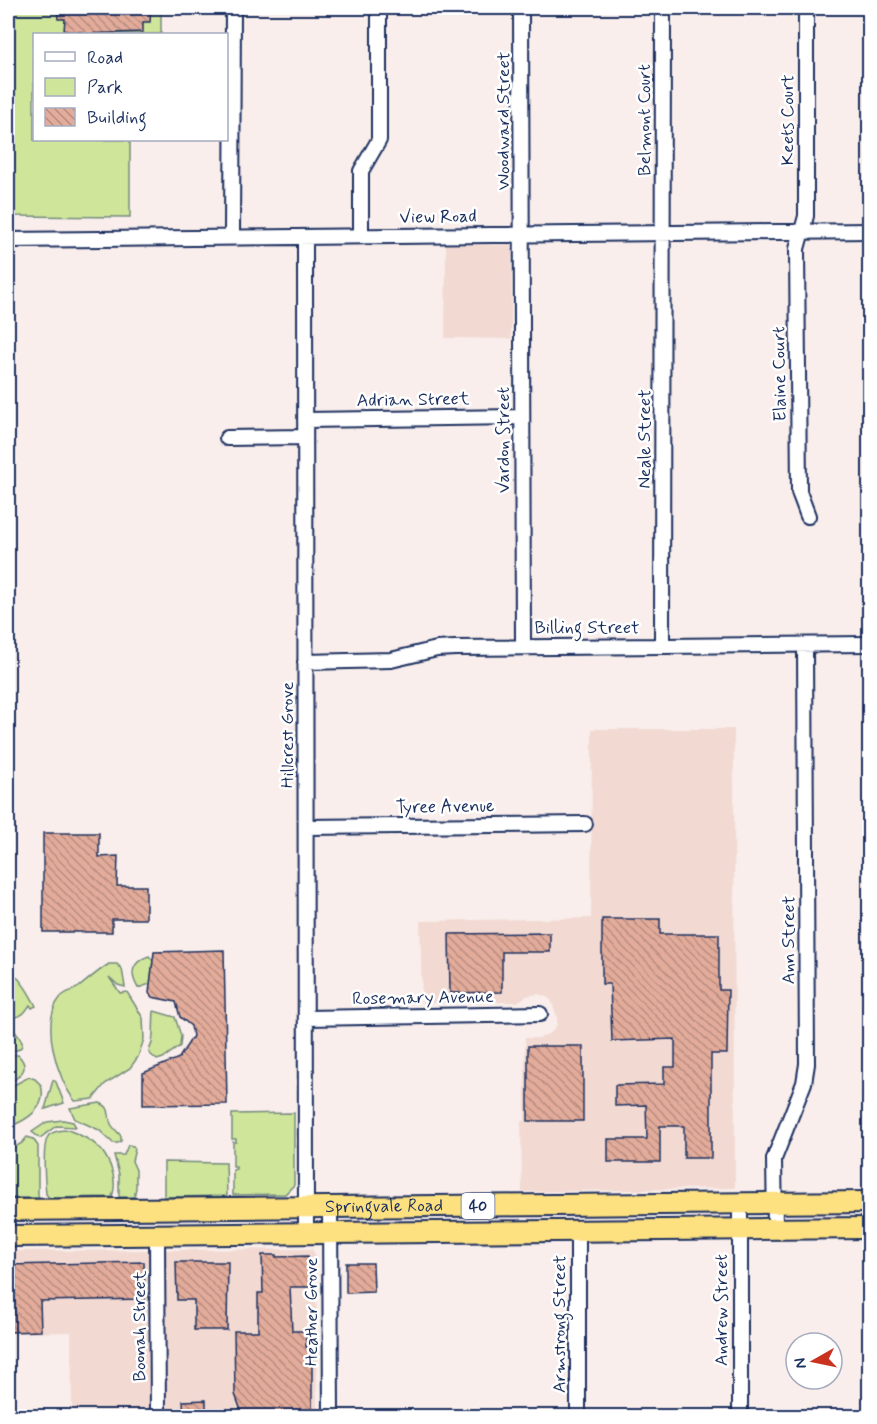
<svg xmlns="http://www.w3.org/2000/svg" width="877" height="1424" font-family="Mynerve,sans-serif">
	<defs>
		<pattern id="grass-tufts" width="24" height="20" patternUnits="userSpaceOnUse" patternTransform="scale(1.5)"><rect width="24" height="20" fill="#cee59a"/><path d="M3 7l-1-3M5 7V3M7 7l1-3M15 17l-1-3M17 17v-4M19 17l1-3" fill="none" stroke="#b0c587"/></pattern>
		<pattern id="building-back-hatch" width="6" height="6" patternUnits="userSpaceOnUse" patternTransform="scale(1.5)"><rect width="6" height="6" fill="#e3ac9a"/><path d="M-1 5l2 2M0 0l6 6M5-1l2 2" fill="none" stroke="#b78c81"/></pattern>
	</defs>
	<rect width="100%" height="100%" fill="#f9eeeb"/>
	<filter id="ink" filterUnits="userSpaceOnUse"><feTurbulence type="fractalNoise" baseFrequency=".0167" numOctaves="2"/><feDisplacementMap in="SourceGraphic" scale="12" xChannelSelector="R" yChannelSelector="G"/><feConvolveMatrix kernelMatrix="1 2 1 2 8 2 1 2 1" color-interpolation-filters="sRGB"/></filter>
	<g filter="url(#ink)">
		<path fill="#f2dad3" d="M446,244l66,1 -1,94 -66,-1z
			M592,729h142l1,459 -213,4 -1,-71h4v-83h14l13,-6 5,-8v-7l-6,-17 -6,-4 -8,-2 -10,2 -10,6 -95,1 -2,-82 171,-3z
			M312,1249l4,7 1,160h-145v-7h-100l-1,-77 -63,1v-82z"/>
		<path fill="url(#grass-tufts)" stroke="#748a7c" stroke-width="1.5" d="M8,849h3l1,63h-4z"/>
		<path fill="#cee59a" stroke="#748a7c" stroke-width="1.5" d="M8,8h153v26h-127v106h96v77l-122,-1z
			M149,956l4,5 -3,23 -12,4c-9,-15 -6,-26 11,-32z
			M109,964h8l5,5 3,18 -7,-2 -9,-8 11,16 7,-1 16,26 1,21 -6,18 -8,11 -25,16 -12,15 -18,2c-18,-22 -35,-79 -15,-103 4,-6 13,-7 19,-11 10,-8 19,-16 30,-23z
			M8,972h4c11,10 17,21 24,34l-4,2 -2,-3c-5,7 -6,10 -15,12l-7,-12z
			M154,1011l21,6 6,19 -1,10 -17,12 -6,2 -8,-7c0,-4 2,-7 3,-10 2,-11 1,-22 2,-32z
			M8,1023c7,10 28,26 0,29z
			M8,1055h10c14,14 1,21 -10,30z
			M29,1077l6,2 6,6c7,23 -15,36 -33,42v-39z
			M53,1080l3,2 8,21 -19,6z
			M100,1103c12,5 7,11 11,21 2,4 7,8 10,12v5l-3,2h-5l-14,-13 -24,-11 -5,-11z
			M294,1113v72l-9,9 -52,1v-25l3,-1v-2h-3v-25h3v-3h-4v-25z
			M63,1120l10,2 3,5 -20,-1 -16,12 -8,-6 15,-10z
			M68,1130c24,9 38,18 45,44 2,9 2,15 -1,23l-63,1 -3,-4c-1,-12 -5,-50 3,-59 5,-4 12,-5 19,-5z
			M27,1137l6,2 5,7v49l1,3h-31v-47l14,-8z
			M128,1145l5,1 2,3 -3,12 4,9v18l-2,9h-15v-23l-5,-19h10z
			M164,1162l62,1 1,33 -63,1z"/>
		<path fill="url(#building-back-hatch)" stroke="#1b2f5e" stroke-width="1.5" d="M57,8h94l-1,14h-7v10l-61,2v-2l-18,-1 1,-12h-7z
			M43,833h56v24l19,-1 -1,30h29v33h-34v13h-69z
			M602,919h58v15h59v56h9l-1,64h-16v104h-27v-32h-24v36h-52v-23h39l-1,-34 -31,1v-21l49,-1v-17h11v-28l-63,2 -2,-57h-8z
			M550,933v19h-48v40l-52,1 -1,-59z
			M224,950l3,154 -84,1v-32l36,-15 14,-22 -2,-10 -11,-9 -4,-15 -24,-5 -3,-4 5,-41z
			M528,1046h55v75h-55z
			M262,1255h14v2l32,-1v9h3v22h-21l2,44h14v16h6v67h-3v2h-66l-8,-22 -1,-63h24v-38h5z
			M144,1262l1,37 -105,2 1,30 -33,1v-67z
			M176,1262h52l-1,68h-33v-30h-17z
			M346,1263h27l1,29 -28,1z
			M206,1400v16h-22l-1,-15z"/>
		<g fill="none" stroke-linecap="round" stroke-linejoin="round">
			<g stroke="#1b2f5e" stroke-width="18">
				<path id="minor" d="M521,8l2,638
					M806,8v208l-9,33 2,243 9,24
					M361,236v-65l18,-31v-132
					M232,237l1,-229
					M305,237l1,997
					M8,240l862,-9
					M305,420l217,-3
					M227,438l78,-1
					M662,646l1,-638
					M305,662l86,-2 46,-11 18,-1 415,-4
					M306,827l279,-3
					M306,1018l234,-4
					M740,1203v213
					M330,1208l1,208
					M775,1229l-1,-70 30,-76 3,-19 -2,-419
					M157,1235l1,181
					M578,1416v-185"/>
			</g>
			<g stroke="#1b2f5e" stroke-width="24">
				<g id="highway">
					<path id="s1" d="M8,1210l862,-8"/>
					<path d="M8,1236l862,-8"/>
				</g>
			</g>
			<use href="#minor" stroke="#fff" stroke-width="14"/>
			<use href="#highway" stroke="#fde080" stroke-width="20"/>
		</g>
	</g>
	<g text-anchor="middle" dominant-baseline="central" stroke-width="5" stroke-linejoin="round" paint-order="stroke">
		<rect fill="#fff" stroke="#5f6d8e" stroke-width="1.5" x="461.5" y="1193" width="33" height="26" rx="4.5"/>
		<g font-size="16" font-weight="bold" fill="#1b2f5e">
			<text x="478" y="1206">40</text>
		</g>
		<g font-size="18" fill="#1b2f5e" stroke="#fff">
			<text transform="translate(645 120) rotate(-90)">Belmont Court</text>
			<text transform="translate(788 120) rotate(-90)">Keets Court</text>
			<text transform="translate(504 121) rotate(-90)">Woodward Street</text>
			<text transform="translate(438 217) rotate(-1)">View Road</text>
			<text transform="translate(780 374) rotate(-91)">Elaine Court</text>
			<text transform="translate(413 400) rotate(-1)">Adrian Street</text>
			<text transform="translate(645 439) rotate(-90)">Neale Street</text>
			<text transform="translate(504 440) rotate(-90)">Vardon Street</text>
			<text x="587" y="628">Billing Street</text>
			<text transform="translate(288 735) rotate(-90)">Hillcrest Grove</text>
			<text transform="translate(445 807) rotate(-1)">Tyree Avenue</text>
			<text transform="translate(789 940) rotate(-90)">Ann Street</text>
			<text transform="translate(423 998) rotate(-1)">Rosemary Avenue</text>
			<text stroke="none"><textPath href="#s1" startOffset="376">Springvale Road</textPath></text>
			<text transform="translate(722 1310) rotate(-90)">Andrew Street</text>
			<text transform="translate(312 1312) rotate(-90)">Heather Grove</text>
			<text transform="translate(560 1324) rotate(-90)">Armstrong Street</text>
			<text transform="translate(140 1326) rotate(-90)">Boonah Street</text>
		</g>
	</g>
	<rect width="877" height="1424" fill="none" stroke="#fff" stroke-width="30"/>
	<rect x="15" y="15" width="847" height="1394" fill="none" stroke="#1b2f5e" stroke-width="2" filter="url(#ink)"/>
	<rect x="33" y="33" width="195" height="108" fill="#ffffff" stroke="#a4acbf" stroke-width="1.5"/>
	<rect x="45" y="52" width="30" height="9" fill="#ffffff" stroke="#a4acbf" stroke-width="1.5"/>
	<text x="87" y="63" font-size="18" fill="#1b2f5e">Road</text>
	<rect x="45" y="78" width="30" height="18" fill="#cee59a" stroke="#a4acbf" stroke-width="1.5"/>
	<text x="87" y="93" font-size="18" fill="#1b2f5e">Park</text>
	<rect x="45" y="108" width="30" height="18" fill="url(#building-back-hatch)" stroke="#a4acbf" stroke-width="1.5"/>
	<text x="87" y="123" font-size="18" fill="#1b2f5e">Building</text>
	<g transform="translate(814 1361) rotate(261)"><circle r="28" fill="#ffffff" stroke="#a4acbf" stroke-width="1.5"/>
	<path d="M0-4.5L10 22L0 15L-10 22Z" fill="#c8321e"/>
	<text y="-9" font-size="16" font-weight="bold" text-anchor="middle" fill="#1b2f5e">N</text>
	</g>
</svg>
